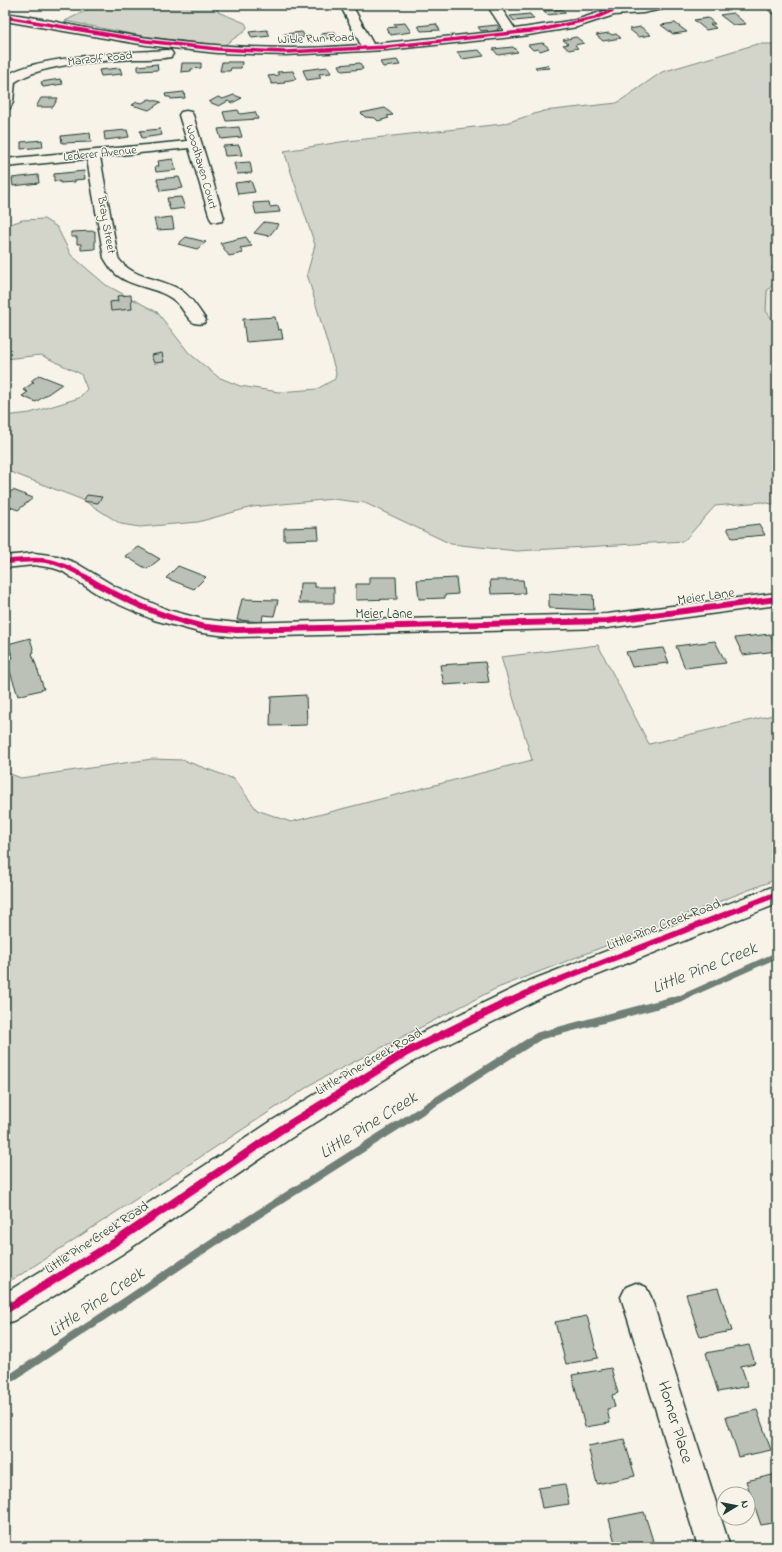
<svg xmlns="http://www.w3.org/2000/svg" width="782" height="1552" font-family="'Indie Flower',sans-serif">
	<rect width="100%" height="100%" fill="#f7f3e8"/>
	<filter id="ink" filterUnits="userSpaceOnUse"><feTurbulence type="fractalNoise" baseFrequency=".025" numOctaves="2"/><feDisplacementMap in="SourceGraphic" scale="8" xChannelSelector="R" yChannelSelector="G"/><feConvolveMatrix kernelMatrix="1 2 1 2 8 2 1 2 1" color-interpolation-filters="sRGB"/></filter>
	<g filter="url(#ink)">
		<path fill="#e5e4d9" d="M777,280v46l-11,-15 1,-20z"/>
		<path fill="#d3d5ca" stroke="#79897f" d="M97,5h120l1,7 27,11 2,4 -2,4 -22,15 -81,-10 -77,-15z
			M757,44h20v236l-10,11 -1,20 11,15v179l-15,-3 -47,4 -31,35 -167,10 -66,-7 -86,-41 -32,-4 -81,8 -54,15 -58,5 -19,-3 -38,-24 -78,-30v-54l25,-3 49,-15 8,-9 -6,-15 -40,-19 -36,4v-133l17,-6 22,-1 13,8 14,28 35,30 51,27 32,41 29,24 22,9 39,6 38,-3 18,-10 1,-6 -29,-99 8,-29 -31,-94 63,-10 155,-17 42,-13 73,-8 45,-31z
			M598,645l51,99 128,-30v165l-282,110 -180,93 -298,195 -12,6v-511l16,6 131,-19 31,1 51,19 23,31 34,12 241,-62 -31,-103z"/>
		<g fill="none" stroke-linecap="round" stroke-linejoin="round">
			<path stroke="#6f8077" stroke-width="4.5" d="M777,266l-3,1 3,33"/>
			<path stroke="#6f8077" stroke-width="6" d="M668,1002l11,-3 98,-44"/>
			<path stroke="#6f8077" stroke-width="8" d="M5,1382l211,-141 323,-205 132,-35"/>
		</g>
		<path fill="#bbc1b6" stroke="#1f3d34" d="M299,5h21l2,4 -20,2z
			M777,6v7l-5,1 -6,-7z
			M562,9l4,4 -19,2 -4,-4z
			M733,13l13,11 -13,1 -13,-10z
			M530,14l4,5 -20,2 -4,-5z
			M708,18l7,6h-5l6,4 -10,2 -12,-10z
			M405,23l6,9 -20,3 -5,-7 10,-1 -2,-3z
			M675,23l12,9 -14,2 -12,-9z
			M436,24l4,6 -19,1 -3,-5z
			M497,25l3,4h-3l1,2 -9,1 -2,-2 -6,1 -3,-4z
			M641,27l10,8 -12,2 -10,-8z
			M267,30l3,6 -18,2 -3,-6z
			M302,32l3,5 -18,2 -3,-5z
			M335,32l2,6 -14,1 -2,-5z
			M609,33l3,2 4,-1 5,4 -18,3 -7,-6z
			M576,37l8,6 -9,2 3,3 -9,2 -6,-5 5,-1 -5,-4z
			M543,43l6,5 -9,3 -2,-2 -5,1 -5,-5z
			M513,47l5,5 -20,3 -5,-6z
			M479,50l5,6 -22,3 -5,-7z
			M397,60l3,5 -17,2 -3,-5z
			M222,62h20l-1,6h-10l-1,3h-10z
			M182,63h19v5l-10,1v2l-10,1z
			M360,63l3,6 -21,2 -3,-6z
			M157,64l1,6 -20,1v-5z
			M547,65l3,3 -13,1 -2,-2z
			M328,67l3,6 -12,1 2,4 -14,2 -4,-10z
			M120,68l2,6 -21,2 -2,-6z
			M293,71l3,8 -12,2 1,2 -13,1 -4,-8 11,-1 -2,-3z
			M60,79l3,5 -20,3 -2,-5z
			M184,92l1,6 -14,1 -1,-2h-4l-1,-3z
			M234,95l8,3 -10,5 -4,-2 -9,5 -10,-4 9,-5 5,2z
			M41,98h17l-5,9h-17z
			M149,99l12,3 -12,8 -17,-5 5,-3 5,1z
			M385,108l8,7 -6,1 2,2 -11,3 -3,-3 -10,-1 -4,-4z
			M238,110l2,4 15,-2 3,7 -32,2 -3,-9z
			M239,127l3,10 -21,2 -3,-10z
			M160,129l2,6 -20,3 -2,-7z
			M127,130l2,7 -24,3 -1,-8z
			M90,133l1,9 -29,1 -1,-7z
			M42,140l1,7 -22,2v-7z
			M239,145l3,10 -17,1 -2,-10z
			M173,159l3,11 -20,2 -1,-6h4l-1,-5z
			M250,162l2,11 -15,1 -3,-11z
			M84,171l1,8 -10,1v2l-15,1v-2h-6v-7z
			M38,175l1,8 -26,3 -1,-8z
			M179,177l4,11 -23,3 -3,-12z
			M251,181l4,11 -17,2 -3,-11z
			M181,197l4,11 -15,2 -3,-12z
			M269,202l1,5 8,-1 2,6 -24,2 -3,-11z
			M172,217l2,12 -17,1 -3,-11z
			M264,222l15,2 -10,12 -15,-3z
			M95,231v18l-14,1v-6h-4v-7h-6v-5z
			M186,237l20,5 -9,7 -19,-5z
			M246,237l6,9 -12,2 3,5 -14,3 -9,-13z
			M131,295l1,14 -21,2 -1,-9 8,-1 -1,-5z
			M275,317l3,13 3,-1 2,10 -37,3 -3,-23z
			M162,353l2,9 -10,1 -3,-8z
			M39,375l23,9 -26,18 -14,-6 6,-4 -5,-2 11,-8 -3,-1z
			M13,490l20,8 -15,12 -13,-5v-9z
			M87,495l15,2 -4,6 -15,-2z
			M759,524l6,11 -33,3 -5,-10z
			M318,527l1,12 -35,1v-12z
			M139,547l21,12 -13,10 -22,-13z
			M178,566l28,11 -12,12 -28,-11z
			M369,577h27l1,22 -41,1v-16h13z
			M456,578l2,16 -13,1v3l-26,1 -2,-19z
			M490,580h33l2,13 -34,1z
			M300,583h15v4h19v16h-35z
			M562,593l31,2 1,15 -45,-2v-14l13,1z
			M242,599l36,1 -4,16 -11,-1 -1,7 -25,-2z
			M770,634l7,17 -34,4 -8,-17z
			M30,638l4,14 -2,1 12,36 -26,7 -12,-37 7,-1 -5,-14z
			M715,641l11,22 -41,5 -9,-22z
			M663,648l6,15 -37,4 -6,-15z
			M485,662l4,20 -45,3 -4,-20z
			M306,695l1,30 -37,1 1,-29z
			M718,1288l14,43 -32,6 -14,-43z
			M587,1316l11,42 -32,6 -11,-42z
			M749,1345l6,18 -14,3 7,20 -30,6 -12,-39z
			M611,1368l7,25 -6,2 3,12 -8,2 3,14 -25,4 -13,-52z
			M757,1410l14,40 -32,7 -13,-40z
			M624,1439l11,37 -38,8 -9,-38z
			M777,1474v48l-16,3 -15,-44z
			M565,1484l4,20 -27,4 -4,-20z
			M644,1512l10,32 -12,3h-26l-7,-28z"/>
		<g fill="none" stroke-linecap="round" stroke-linejoin="round">
			<g stroke="#1f3d34" stroke-width="3">
				<path id="minor" d="M340,5h12l21,39 131,-13 -17,-26h12l16,24 61,-9 31,-10 9,-5h15l-2,2 22,-2h23l-2,2 -29,6 -29,2 -37,12 -55,9 -136,14 -101,5 -68,-2 -71,-8 -141,-24v-8l13,2c29,4 57,12 86,16 85,15 171,21 257,14z
					M167,50l4,1 2,3 -2,3c-11,2 -24,2 -36,2 -34,2 -92,4 -120,23l-2,20 -3,6 -5,1v-31c19,-22 130,-26 162,-28z
					M186,111l5,1 2,3 31,103 -2,3 -5,1 -5,-1 -2,-3 -21,-70 -89,9 18,101c15,22 43,19 64,33 10,7 17,19 24,29l-2,3c-14,4 -17,-9 -25,-18 -17,-19 -43,-15 -62,-30 -6,-5 -9,-11 -13,-17l-17,-99 -82,8v-8l182,-18 -8,-26 2,-3z
					M34,553l23,3 19,7 40,24 52,23 34,9 35,4 370,-9 170,-21v12l-170,23 -370,9 -35,-4 -48,-13 -52,-23 -40,-26 -9,-3 -19,-3 -29,3v-12z
					M777,885v19l-230,91 -133,66 -123,77 -169,116 -107,66 -10,4v-31l97,-59 171,-114 123,-75 133,-64z
					M636,1283l10,4 5,10 79,250h-32l-77,-250 5,-10z"/>
			</g>
			<use href="#minor" fill="#f7f3e8" fill-rule="evenodd"/>
			<g stroke="#f7f3e8" stroke-width="5">
				<path id="cycleway-far3" d="M5,17l141,24 71,8 68,3 101,-5 154,-17 55,-12 30,-13"/>
			</g>
			<g stroke="#f7f3e8" stroke-width="6">
				<path id="cycleway-far2" d="M5,562c38,-4 49,-4 82,16"/>
			</g>
			<g stroke="#f7f3e8" stroke-width="8">
				<path id="cycleway-far1" d="M85,577c36,22 74,39 115,49 12,2 25,3 37,4l370,-9 170,-22
					M508,1002l30,-14 239,-94"/>
			</g>
			<g stroke="#f7f3e8" stroke-width="10">
				<path id="cycleway" d="M5,1310l107,-66 170,-115 123,-76 105,-52"/>
			</g>
			<use href="#cycleway-far3" stroke="#d6006c" stroke-width="3.5"/>
			<use href="#cycleway-far2" stroke="#d6006c" stroke-width="4.5"/>
			<use href="#cycleway-far1" stroke="#d6006c" stroke-width="6"/>
			<use href="#cycleway" stroke="#d6006c" stroke-width="8"/>
		</g>
	</g>
	<g text-anchor="middle" dominant-baseline="central" stroke-width="3" stroke-linejoin="round" paint-order="stroke">
		<g font-size="12" fill="#1f3d34" stroke="#f7f3e8">
			<text transform="translate(316 39) rotate(-2)">Wible Run Road</text>
			<text transform="translate(100 59) rotate(-6)">Marzolf Road</text>
			<text transform="translate(100 154) rotate(-6)">Lederer Avenue</text>
			<text transform="translate(201 167) rotate(74)">Woodhaven Court</text>
			<text transform="translate(106 225) rotate(80)">Bray Street</text>
		</g>
		<g font-size="14" fill="#1f3d34" stroke="#f7f3e8">
			<text transform="translate(706 597) rotate(-8)">Meier Lane</text>
			<text x="384" y="614">Meier Lane</text>
			<text transform="translate(664 925) rotate(-21)">Little Pine Creek Road</text>
			<text transform="translate(369 1062) rotate(-30)">Little Pine Creek Road</text>
			<text transform="translate(97 1238) rotate(-33)">Little Pine Creek Road</text>
		</g>
		<g font-size="17" fill="#1f3d34" stroke="#f7f3e8">
			<text transform="translate(675 1422) rotate(73)">Homer Place</text>
		</g>
		<g font-size="18" font-style="italic" fill="#405950" stroke="#f7f3e8">
			<text transform="translate(705 969) rotate(-22)">Little Pine Creek</text>
			<text transform="translate(369 1126) rotate(-32)">Little Pine Creek</text>
			<text transform="translate(97 1303) rotate(-34)">Little Pine Creek</text>
		</g>
	</g>
	<rect width="782" height="1552" fill="none" stroke="#f7f3e8" stroke-width="20"/>
	<rect x="10" y="10" width="762" height="1532" fill="none" stroke="#1f3d34" stroke-width="1.5" filter="url(#ink)"/>
	<g transform="translate(736 1506) rotate(80)"><circle r="19" fill="#f7f3e8" stroke="#a1aaa0"/>
	<path d="M0-3L7 15L0 10L-7 15Z" fill="#1f3d34"/>
	<text y="-6" font-size="11" font-weight="bold" text-anchor="middle" fill="#1f3d34">N</text>
	</g>
</svg>
